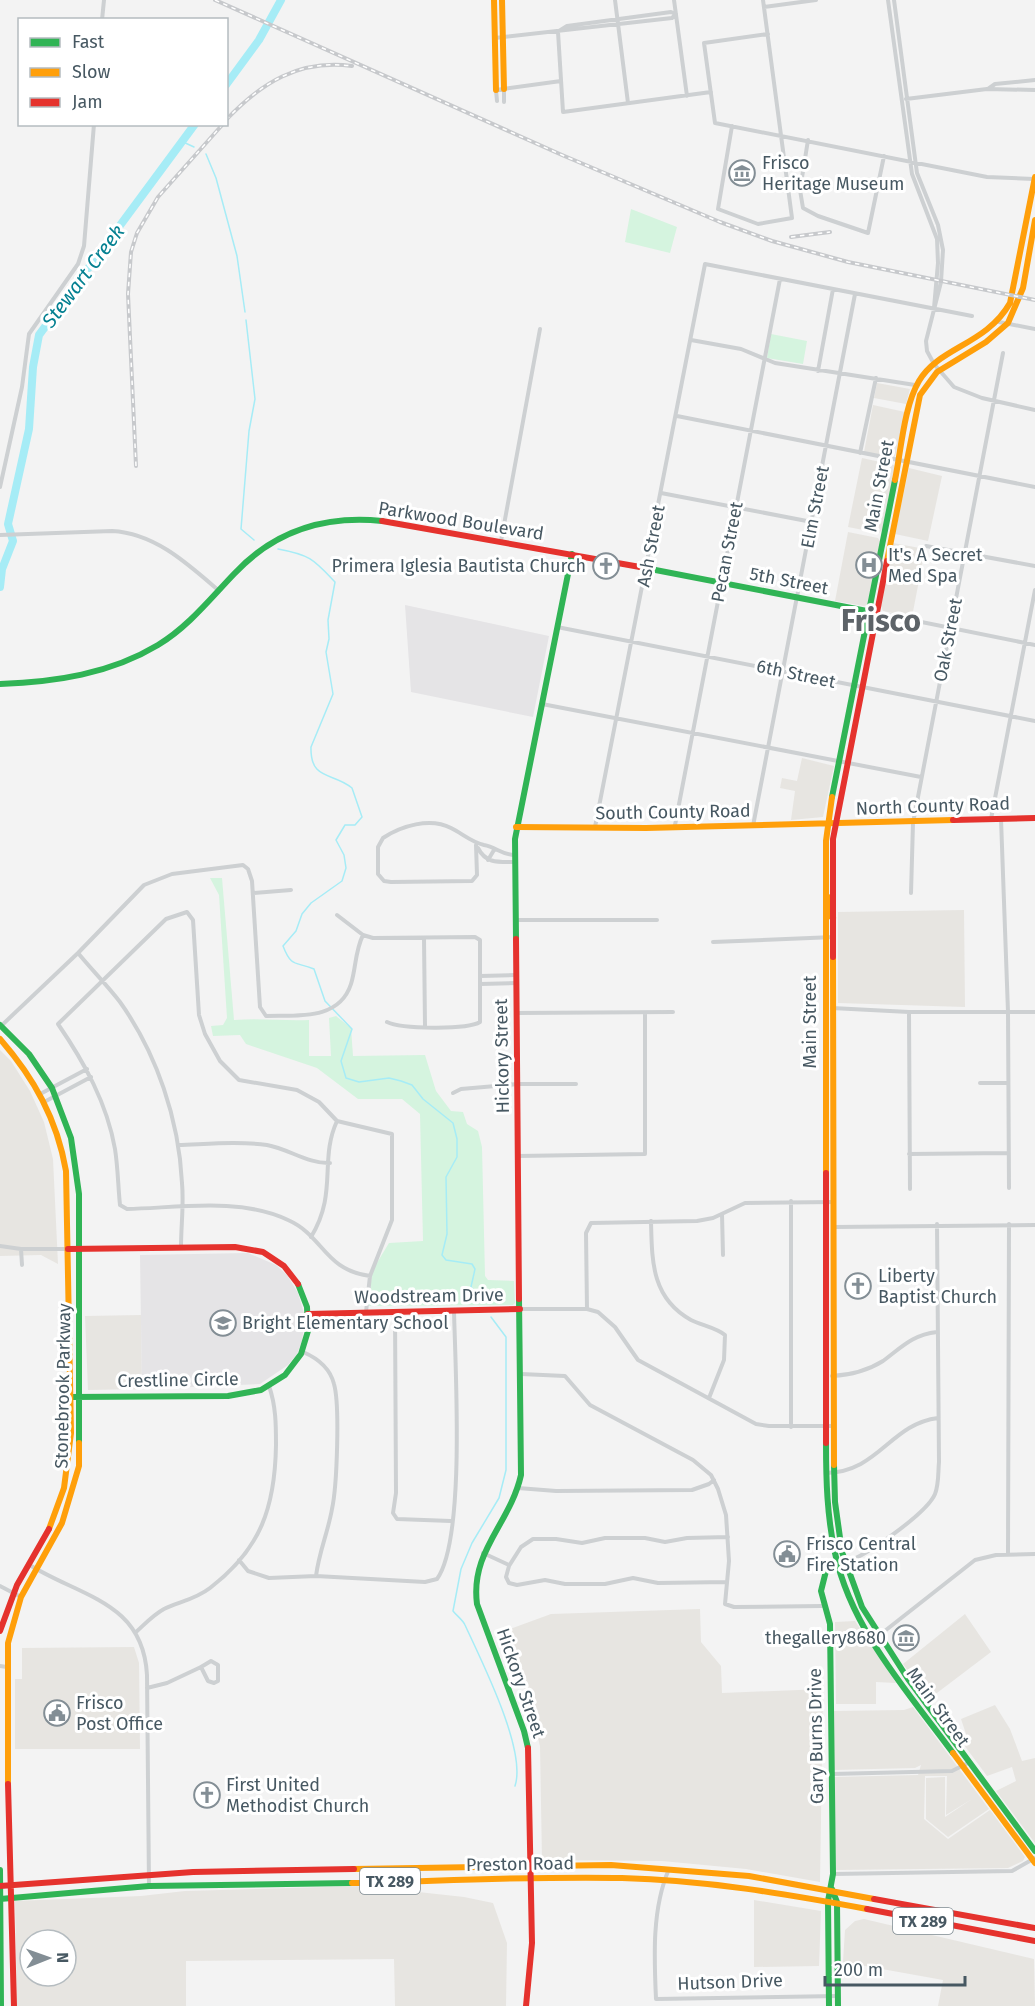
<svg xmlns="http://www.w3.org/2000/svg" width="1035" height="2006" font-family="'Fira Sans',sans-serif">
	<rect width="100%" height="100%" fill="#f3f3f3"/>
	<path fill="#e7e5e1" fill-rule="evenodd" d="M877,383l33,6 -4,15 -32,-6z
		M873,405l32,7 -10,45 -31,-5z
		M862,458l32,7 1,3 -12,61 -4,4 -31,-6z
		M909,468l33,8 -14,65 -33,-7z
		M848,532l30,6 2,3 -13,64 -3,1 -29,-5z
		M893,543l32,6 -13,68 -29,-6 -2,-5z
		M802,758l32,8 -11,51 -32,3 4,-29 -15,-3 2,-10 15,3z
		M964,910l1,97 -127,-4v-91z
		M0,1050l11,11 19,30 14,31 9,37 5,105 -17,-9 -41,1z
		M141,1315l1,74 -54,1 -3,-74z
		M700,1609l1,33 20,24 1,27 101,-4 -3,193 -74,-13 -84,-8 -120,-1 -2,-114 -11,-45 -27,-69 49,-18z
		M965,1614l26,38 -62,47 -26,-35z
		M855,1621l41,62 -20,-1v22h-40l-1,-82z
		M134,1647l5,16 1,86h-125v-70h7v-31z
		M995,1705l15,24 12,32 13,-3v85l-39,-52 20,-10 -4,-14 -25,9 -23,-31 5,-2 -8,-24z
		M913,1707l76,102 -41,28 -22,-18v-41l19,-1v40l27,-18 -26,16 1,-39h-22l-1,43 24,20 42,-29 35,47 -2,4 -15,7 -172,2 -2,-93 84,-2 3,-10 -6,3 -81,2v-59l70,-1z
		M363,1886l101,11 29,6 14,40 -1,63h-111l-1,-47 -208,2v45h-169l-2,-105 126,-5 44,-5zM30,1940h36v36h-36z
		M754,1900l67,11 -2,55 -65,1z
		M864,1919l170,40 1,47h-97l5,-26 -100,-18 2,-32 10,-9z"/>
	<path fill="#e5e4e6" d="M405,605l144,31 -16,81 -122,-25z
		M248,1253l28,12 11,10 11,18 7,24 -3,24 -5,13 -9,11 -28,19 -118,5 -2,-134z"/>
	<path fill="#d5f4df" d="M631,209l46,18 -7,26 -45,-11z
		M771,334l36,7 -4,23 -36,-6z
		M210,878h12l12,142c25,-2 49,1 75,0v36h22l-2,-38 7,-2 15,12 2,28 72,-1 11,36 15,20 12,1 4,12 11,7 4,16 3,129 3,4 26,1 1,22 -2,2 -144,1 3,-35 17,-28 34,-2 -3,-127 -18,-15h-44l-41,-31 -71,-24 -6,-9 -27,1 -2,-10 12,-1 4,-7 -8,-123z"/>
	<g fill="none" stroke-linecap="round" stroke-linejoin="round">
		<path stroke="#a6ecf6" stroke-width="1.5" d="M181,141l13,6
			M206,154l10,24 21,78 8,56
			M246,320l9,79 -6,32 -8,98 13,11
			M278,549c33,6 36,11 57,33l-7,38 1,19 -3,13 7,42 -22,53c-1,34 22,25 41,41l10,29 -7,8h-10l-9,15 8,15 2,13 -4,13 -31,22 -9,11 -6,17 -13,15c9,23 13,15 31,23l11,32 27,28 -11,32 5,17 13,4 30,-4 12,3 11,4 11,14 30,24 4,16v18l-11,20 1,57 -5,21 4,5 26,4 3,5 -4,18 12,16
			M491,1317l15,20v133l-7,28 -27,45 -11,26 -8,42c3,4 10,9 12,14 16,35 62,125 50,161"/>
		<path stroke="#a6ecf6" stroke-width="8" d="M226,85l33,-45 22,-40
			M0,587l2,-18 11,-28 -5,-17 21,-95 4,-62 6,-32 156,-211"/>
		<path stroke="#cdd0d2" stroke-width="4" d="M615,0l13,103
			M674,0l13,96
			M888,0l24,174 25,65 1,24 -4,45
			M894,0l23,173 21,52 5,25 -2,32 -15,59 1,10 7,13 20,23 28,11 53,12
			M764,7l52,-7
			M102,20l2,-20
			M559,31l8,-5 104,-14 5,2
			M558,32l5,80 148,-20
			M768,34l-64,9 11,80 272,54 47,2
			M495,38l177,-20 4,-4
			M504,89v13
			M988,89l7,-5 40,-4
			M906,99l81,-10 48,1
			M497,101l-1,-11 65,-9
			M732,126l-14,83 40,15 34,-6 -29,-218
			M808,140l-8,50 3,18 15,8 50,17 16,-77
			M999,322l36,7
			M691,340l50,9 34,14 140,22
			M818,371l15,-82
			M677,416l358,71
			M860,453l16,-75
			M0,487l22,-100 7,-53 49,-70 6,-18 10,-122
			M661,493l151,29
			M0,535l112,-4c42,2 75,32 106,59
			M501,541l39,-212
			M926,546l109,20
			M877,613l158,32
			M557,627l478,94
			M542,704l379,73
			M991,819l44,-229
			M1001,819l7,193 1,176
			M675,825l105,-546
			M753,826l102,-532
			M595,827l110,-563 267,52
			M476,845l1,30 -5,6 -81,1 -7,-1 -6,-7v-27l5,-9c18,-12 47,-21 68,-10 12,6 20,14 33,17 12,2 18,10 31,10
			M478,848c8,16 21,14 37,14
			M488,860l6,-10
			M253,893l38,-3
			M911,893l2,-70 90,-470
			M337,915l26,20 10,3 102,-1 5,3v82c-13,8 -79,7 -93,0
			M516,920h141
			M424,938l1,88
			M713,942l121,-5
			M78,953c14,17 29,32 42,49 37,52 59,118 62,181 2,21 -1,43 -1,64
			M480,976l36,-1
			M480,984l37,-1
			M832,1008l77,4h126
			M909,1012l1,177
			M517,1013l156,-1
			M1,1026l77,-73 66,-68 28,-11 71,-9 5,4 4,12 8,126 6,9c31,-1 73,5 85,-32 5,-16 4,-33 12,-49
			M980,1083h28
			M42,1093l45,-24
			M453,1093l8,-4 57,-5h58
			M46,1101l45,-24
			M178,1145c30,-1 60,-4 89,0 22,4 41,19 63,18
			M909,1154l99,-1
			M518,1156l127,-2v-141
			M722,1214l1,41
			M651,1221c1,39 0,77 40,99 10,5 26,8 34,15l-1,25 -15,38
			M834,1227l201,-2
			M311,1237c27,-44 8,-77 26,-116
			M0,1246l21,3h47
			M21,1249l1,16
			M520,1309h67l11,3 17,15 23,33 118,64 13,2h65
			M587,1309l-1,-76 5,-10 106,-2 16,-3 32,-15 89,-1
			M366,1312l4,-36 22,-56v-86l-55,-13 -18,-19 -22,-12 -58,-10 -19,-19 -15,-27 -6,-19 -6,-95 -6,-8 -21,7 -108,105c26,38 49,79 57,125 3,19 3,37 5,56l7,4c50,-1 113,-12 161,11 36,16 36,50 82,56
			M395,1312l1,181 -3,20 4,6 54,2
			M303,1352c14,6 27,16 31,32 6,21 3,102 -2,125 -4,23 -13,43 -16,67
			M521,1374l44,2 25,29 103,55 18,15 7,14 8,26 3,46 -4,43 9,3 88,-1
			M832,1376c19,-1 35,-5 51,-15 19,-14 29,-26 54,-29
			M791,1427v-226
			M826,1473c53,-1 64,-49 112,-55
			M518,1488l38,3 136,-1 17,-6 5,-4
			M483,1553l26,12
			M1008,1554l1,-330
			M239,1560l9,11 21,7 47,-2 109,6 12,-3c29,-40 18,-214 17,-269
			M846,1562c20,-6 81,-49 89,-68 4,-10 3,-22 4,-32l-2,-238
			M28,1564c52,33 115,37 119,111l2,211
			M727,1582l-69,1 -25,-5 -28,6h-40l-20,-4 -28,5 -8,-2 -3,-6 3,-11 12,-19 12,-8h23l26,4 23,-5h40l20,4 22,-4 41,-1
			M0,1586l21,11
			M136,1632c9,-8 17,-17 28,-23 15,-7 32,-10 46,-21 51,-39 65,-81 66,-143 0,-20 0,-39 -7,-59
			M872,1641l103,-81 21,-5 39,-1
			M211,1661l7,4v16l-4,2 -6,-2 -7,-14z
			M0,1666l7,1
			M147,1688l20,-5 34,-16
			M832,1774l120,-3 18,-9
			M669,1869c-17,39 -15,87 -13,130l182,-3
			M833,1874l179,-3 23,-13"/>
		<path stroke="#30b455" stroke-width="6" d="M640,567l232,45
			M0,684c55,-2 110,-10 158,-39 30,-18 52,-46 76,-71 40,-43 89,-59 148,-53
			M832,797l63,-317
			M516,939l-1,-100 57,-285
			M0,1025l29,29 23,34 19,50 8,56v249
			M519,1299l2,176c-11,49 -51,76 -44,129l47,127 4,17
			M70,1397l158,-1 33,-6 24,-15 16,-21 7,-23 -1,-24 -9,-23
			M826,1443c0,37 1,73 9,110 16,76 73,139 118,200
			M834,1465l1,37 7,50 20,55 46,72 127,172
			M0,1870l1,136
			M832,1889l5,13 1,104
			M0,1899l149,-13 203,-3
			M829,2006l-1,-105 5,-27 -3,-250 -9,-33 5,-20 15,-7"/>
		<path stroke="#ff9f0a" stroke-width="6" d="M494,0l2,90
			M502,0l2,89
			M895,480c6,-29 9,-74 24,-99 20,-34 67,-36 91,-78l25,-126
			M887,561l33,-166 17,-23 49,-30 22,-19 15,-35 12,-68
			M516,827l130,1 307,-8
			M828,897l2,19 3,2
			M833,957l1,508
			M0,1039c34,39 57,80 66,132l5,262 -7,55 -15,41
			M826,1173v-332l6,-44
			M953,1753l82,110
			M8,1784v-141l13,-46 41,-74 17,-57v-23
			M354,1869l257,-4 138,11 125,23
			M352,1883c90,-2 181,-7 270,-5 83,2 164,16 245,31"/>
		<path stroke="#e5322d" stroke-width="6" d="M382,521l258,46
			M953,820l82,-2
			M516,939l3,360
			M833,957v-118l54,-278
			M826,1173v270
			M68,1249l167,-2 28,5 21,14 14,18
			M308,1314l212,-5
			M0,1631l17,-46 32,-56
			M8,1784l6,222
			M0,1886l193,-14 161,-3
			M874,1899l161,29
			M867,1909l168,32
			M526,2006l6,-63 -4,-195"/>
		<g stroke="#c7c9cc" stroke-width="4">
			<path id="rail" d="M215,0l347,155 158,67 52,19 76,21 187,38
				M226,120c35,-37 73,-61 126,-54
				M791,237l39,-5
				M136,466l-8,-172 3,-42 6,-19 21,-36 65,-73"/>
		</g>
		<use href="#rail" stroke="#fff" stroke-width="1.5" stroke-dasharray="4.5" stroke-linecap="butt"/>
	</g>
	<defs>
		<g id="museum-ring" transform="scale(1.35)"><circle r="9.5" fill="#fff" stroke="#838e95" stroke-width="1.5"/><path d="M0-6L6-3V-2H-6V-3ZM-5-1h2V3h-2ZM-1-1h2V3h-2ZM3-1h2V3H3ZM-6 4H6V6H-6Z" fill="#838e95"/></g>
		<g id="hospital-ring" transform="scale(1.35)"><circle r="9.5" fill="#fff" stroke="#838e95" stroke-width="1.5"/><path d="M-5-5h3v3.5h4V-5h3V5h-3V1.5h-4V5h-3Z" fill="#838e95"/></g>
		<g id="church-ring" transform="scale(1.35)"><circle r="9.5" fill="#fff" stroke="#838e95" stroke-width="1.5"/><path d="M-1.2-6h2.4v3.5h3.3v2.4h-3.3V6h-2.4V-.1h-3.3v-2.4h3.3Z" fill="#838e95"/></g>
		<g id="school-ring" transform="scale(1.35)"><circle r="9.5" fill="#fff" stroke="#838e95" stroke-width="1.5"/><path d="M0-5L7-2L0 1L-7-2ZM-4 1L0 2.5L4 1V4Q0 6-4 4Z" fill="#838e95"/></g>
		<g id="civic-ring" transform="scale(1.35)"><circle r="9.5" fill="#fff" stroke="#838e95" stroke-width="1.5"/><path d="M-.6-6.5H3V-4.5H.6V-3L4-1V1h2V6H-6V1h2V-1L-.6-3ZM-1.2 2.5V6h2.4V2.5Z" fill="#838e95"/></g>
	</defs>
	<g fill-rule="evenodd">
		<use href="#museum-ring" x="742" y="173"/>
		<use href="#hospital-ring" x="869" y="565"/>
		<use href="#church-ring" x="606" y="566"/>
		<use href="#church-ring" x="858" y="1286"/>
		<use href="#school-ring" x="223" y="1323"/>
		<use href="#civic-ring" x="787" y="1554"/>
		<use href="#museum-ring" x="906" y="1638"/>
		<use href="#civic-ring" x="57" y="1713"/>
		<use href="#church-ring" x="207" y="1795"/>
	</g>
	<g text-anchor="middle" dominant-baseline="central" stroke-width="6" stroke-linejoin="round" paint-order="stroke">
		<g fill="#fff" stroke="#7e8a91" stroke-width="1.5">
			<rect x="360" y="1868" width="60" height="26" rx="4.5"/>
			<rect x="893" y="1908" width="60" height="26" rx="4.5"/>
		</g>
		<g font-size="16" font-weight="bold" fill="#475862">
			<text x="390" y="1881">TX 289</text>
			<text x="923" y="1921">TX 289</text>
		</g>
		<g font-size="18" fill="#475862" stroke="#fff" text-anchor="start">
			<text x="762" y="163">Frisco<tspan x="762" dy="21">Heritage Museum</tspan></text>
			<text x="888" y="555">It's A Secret<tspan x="888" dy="21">Med Spa</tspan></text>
			<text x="586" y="566" text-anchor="end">Primera Iglesia Bautista Church</text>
			<text x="878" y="1276">Liberty<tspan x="878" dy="21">Baptist Church</tspan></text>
			<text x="242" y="1323">Bright Elementary School</text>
			<text x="806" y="1544">Frisco Central<tspan x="806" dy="21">Fire Station</tspan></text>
			<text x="886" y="1638" text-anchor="end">thegallery8680</text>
			<text x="76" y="1703">Frisco<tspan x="76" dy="21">Post Office</tspan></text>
			<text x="226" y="1785">First United<tspan x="226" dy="21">Methodist Church</tspan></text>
		</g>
		<g font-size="18" fill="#475862" stroke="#fff">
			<text transform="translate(879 486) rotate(-79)">Main Street</text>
			<text transform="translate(815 507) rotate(-79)">Elm Street</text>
			<text transform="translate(461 521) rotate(9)">Parkwood Boulevard</text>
			<text transform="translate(651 546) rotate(-79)">Ash Street</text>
			<text transform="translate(727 552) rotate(-79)">Pecan Street</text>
			<text transform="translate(789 581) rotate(11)">5th Street</text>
			<text transform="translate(948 640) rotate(-79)">Oak Street</text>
			<text transform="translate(796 674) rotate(12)">6th Street</text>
			<text transform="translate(933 806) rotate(-2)">North County Road</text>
			<text transform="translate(673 812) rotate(-1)">South County Road</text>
			<text transform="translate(810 1022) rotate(-90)">Main Street</text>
			<text transform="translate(502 1056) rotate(-91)">Hickory Street</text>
			<text transform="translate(429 1296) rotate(-1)">Woodstream Drive</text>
			<text transform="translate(178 1380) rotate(-1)">Crestline Circle</text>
			<text transform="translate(63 1386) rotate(-89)">Stonebrook Parkway</text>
			<text transform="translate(521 1683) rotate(71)">Hickory Street</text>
			<text transform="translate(938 1707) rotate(54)">Main Street</text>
			<text transform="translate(816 1736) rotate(-91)">Gary Burns Drive</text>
			<text transform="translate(520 1864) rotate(-1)">Preston Road</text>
			<text transform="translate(730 1982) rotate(-2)">Hutson Drive</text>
		</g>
		<g font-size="20" font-style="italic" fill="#048091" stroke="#fff">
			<text transform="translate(83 276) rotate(-53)">Stewart Creek</text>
		</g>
		<g font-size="30" font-weight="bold" fill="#5d6368" stroke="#fff">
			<text x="881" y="621">Frisco</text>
		</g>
	</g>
	<rect x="18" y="18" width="210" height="108" fill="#ffffff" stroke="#b5bcc0" stroke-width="1.5"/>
	<rect x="30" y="38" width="30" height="9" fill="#30b455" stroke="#b5bcc0" stroke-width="1.5"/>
	<text x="72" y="48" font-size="18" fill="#475862">Fast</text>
	<rect x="30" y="68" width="30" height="9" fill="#ff9f0a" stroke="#b5bcc0" stroke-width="1.5"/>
	<text x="72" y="78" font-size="18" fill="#475862">Slow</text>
	<rect x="30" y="98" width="30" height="9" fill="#e5322d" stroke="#b5bcc0" stroke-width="1.5"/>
	<text x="72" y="108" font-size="18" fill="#475862">Jam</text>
	<g transform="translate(48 1958) rotate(89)"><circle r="28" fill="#ffffff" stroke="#b5bcc0" stroke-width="1.5"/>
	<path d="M0-4.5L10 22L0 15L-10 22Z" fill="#838e95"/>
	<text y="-9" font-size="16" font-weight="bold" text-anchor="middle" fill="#475862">N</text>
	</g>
	<path d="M825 1976v9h140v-9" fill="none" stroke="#475862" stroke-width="3"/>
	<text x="834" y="1976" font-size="18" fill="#475862" stroke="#ffffff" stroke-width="4.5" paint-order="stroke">200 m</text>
</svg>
